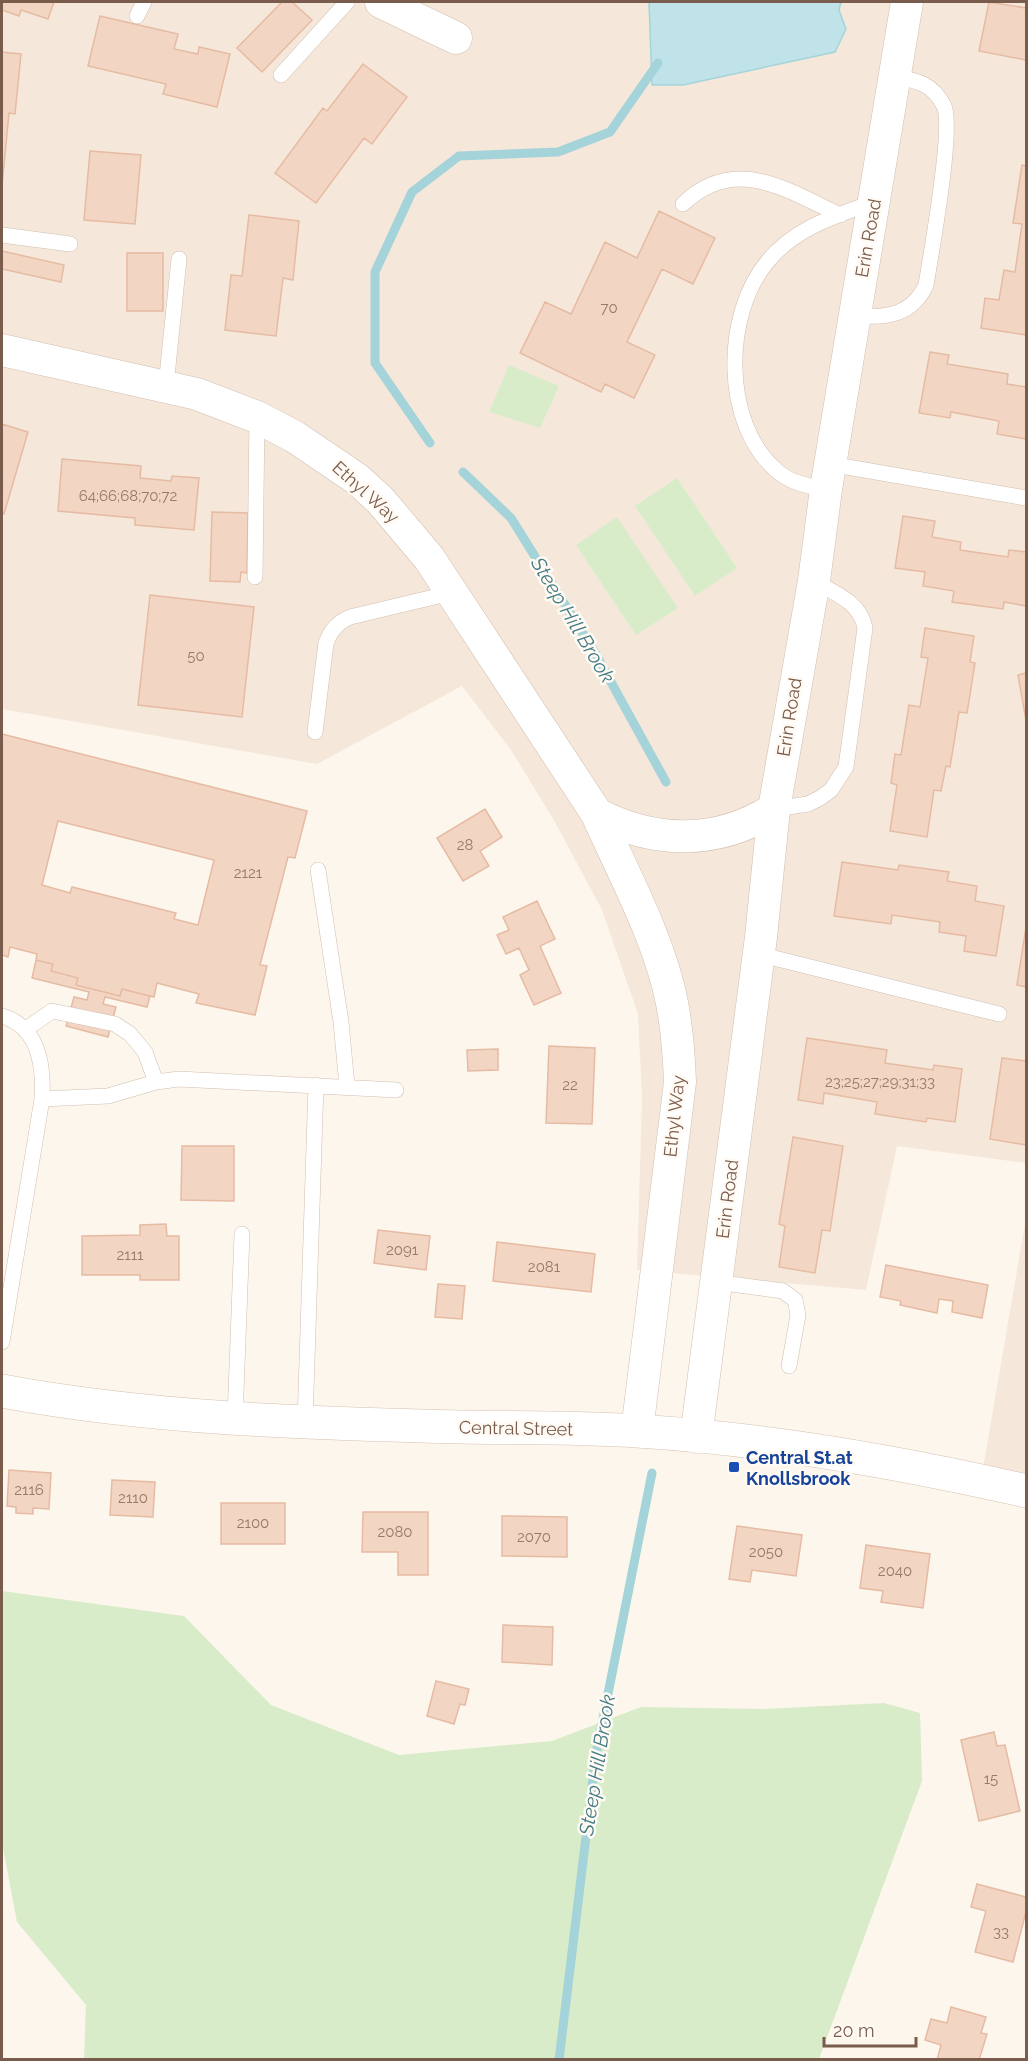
<svg xmlns="http://www.w3.org/2000/svg" width="1028" height="2061" font-family="Raleway,sans-serif">
	<rect width="100%" height="100%" fill="#fdf6ec"/>
	<path fill="#f5e8da" d="M2,2h1024v1161l-129,-17 -31,144 -229,-20 5,-172 -4,-84 -36,-104 -47,-88 -44,-72 -49,-64 -145,78 -315,-55z
		M1026,1218v273l-45,-11z"/>
	<path fill="#d8ecc9" d="M509,365l50,21 -19,42 -51,-16z
		M677,478l60,90 -42,28 -60,-90z
		M617,517l61,91 -42,27 -60,-90z
		M2,1591l182,25 87,89 128,50 153,-14 89,-34 123,2 120,-6 36,10 2,68 -103,278h-735l2,-54 -69,-83 -15,-79z"/>
	<path fill="#bfe3e8" stroke="#a5d3da" stroke-width="1.5" d="M649,2h192l-2,8 7,19 -11,23 -152,33h-31z"/>
	<g fill="none" stroke-linecap="round" stroke-linejoin="round">
		<path stroke="#a5d3da" stroke-width="9" d="M430,443l-55,-80v-91l37,-80 47,-36 99,-4 52,-20 48,-69
			M463,472l48,46 84,135 71,129
			M559,2060l37,-306 56,-281"/>
	</g>
	<path fill="#f3d5c3" stroke="#e6bba3" stroke-width="1.5" fill-rule="evenodd" d="M2,2h52l-6,17 -27,-9 -2,6 -17,-6z
		M282,2h10l20,18 -50,52 -25,-24z
		M989,2l37,6v52l-47,-9z
		M100,16l78,18 -4,15 24,5 1,-7 31,7 -13,53 -54,-13 3,-10 -78,-18z
		M2,52l19,2 -6,60 -6,-1 -7,73z
		M363,64l44,33 -35,47 -8,-6 -48,65 -41,-30 48,-65 4,3z
		M90,151l51,4 -6,69 -51,-4z
		M1022,165l4,1v169l-45,-7 4,-30 14,2 5,-30 11,2 7,-48 -9,-1z
		M659,211l56,27 -22,46 -31,-15 -35,73 28,13 -21,43 -29,-14 -4,8 -81,-39 25,-51 26,12 34,-72 32,16z
		M249,215l50,6 -6,59 -10,-2 -7,58 -51,-6 6,-55 11,1z
		M2,251l62,14 -3,17 -59,-13z
		M127,253h36v58h-36z
		M930,352l19,3 -2,9 61,10 -1,10 19,3v52l-29,-5 2,-13 -48,-9 -1,6 -31,-5z
		M2,424l26,8 -24,82 -2,-1z
		M62,459l79,7 -1,12 31,3 1,-5 27,2 -5,52 -59,-5v-7l-77,-7z
		M212,512l36,1 -1,60 -6,-1 -1,10 -30,-1z
		M903,516l32,5 -3,16 29,5 -1,8 48,7 1,-7 17,2v54l-22,-4 -1,7 -51,-7 2,-11 -31,-5 2,-14 -30,-4z
		M150,595l104,12 -12,110 -104,-12z
		M925,628l49,8 -4,26 5,1 -8,50 -8,-1 -9,55 -4,-1 -5,25 -7,-1 -7,47 -37,-6 7,-46 -6,-2 4,-29 6,1 8,-50 11,2 8,-49 -7,-1z
		M1026,673v47l-8,-45z
		M2,734l305,77 -12,47 -7,-1 -28,108 7,1 -12,49 -59,-12 3,-9 -42,-11 -3,14 -32,-8 -2,7 -44,-11 2,-7 -27,-7 2,-7 -17,-4 1,-6 -27,-7 -2,10 -6,-2zM58,821l156,39 -16,65 -24,-6 2,-6 -104,-26 -2,6 -28,-8z
		M485,809l17,28 -22,14 9,15 -26,15 -26,-43z
		M842,862l56,8 1,-5 50,7 -2,9 30,5 -2,15 29,5 -8,50 -32,-5 2,-15 -27,-4 1,-10 -48,-7 -1,9 -57,-8z
		M537,901l18,38 -15,7 21,47 -27,12 -14,-30 9,-5 -10,-22 -13,6 -9,-19 12,-5 -6,-13z
		M1026,927v60l-9,-2z
		M36,960l17,4 -2,7 27,7 -2,7 44,11 2,-7 28,7 -3,11 -42,-10 -2,7 13,3 -8,30 -42,-11 8,-29 13,3 2,-8 -57,-14z
		M807,1038l80,12 -2,13 48,7 1,-5 28,4 -7,53 -28,-4 -1,4 -51,-8 2,-12 -53,-9 -1,11 -25,-4z
		M549,1046l46,2 -3,76 -46,-1z
		M498,1049v21l-30,1 -1,-21z
		M1002,1058l24,3v84l-36,-6z
		M793,1137l50,9 -13,85 -8,-1 -7,43 -36,-6 6,-41 -6,-2z
		M182,1146h52v55l-53,-1z
		M166,1224l1,12h12v44h-39v-5h-58v-39l58,-1v-10z
		M378,1230l52,6 -4,34 -52,-7z
		M497,1242l98,12 -4,38 -98,-11z
		M886,1265l102,20 -6,33 -30,-6 1,-11 -14,-2 -2,14 -37,-8 1,-4 -21,-4z
		M438,1284l27,2 -3,33 -27,-2z
		M9,1470l42,3 -2,36 -16,-1v6l-17,-1v-6l-9,-1z
		M112,1480l43,2 -2,35 -43,-2z
		M221,1503h64v41h-64z
		M363,1512h65v63h-30v-23h-36z
		M502,1516l65,1v40l-65,-1z
		M737,1526l65,9 -6,41 -44,-6 -2,12 -21,-3z
		M866,1545l64,9 -7,54 -42,-6 2,-11 -23,-3z
		M503,1625l50,2 -1,38 -50,-3z
		M436,1681l33,8 -4,16 -5,-1 -6,20 -27,-8z
		M994,1732l3,14 8,-1 15,66 -41,10 -18,-81z
		M977,1884l49,13v15l-13,50 -38,-10 11,-41 -15,-4z
		M951,2007l35,10 -5,16 6,1 -8,26h-42l4,-15 -16,-5 6,-21 16,4z"/>
	<g fill="none" stroke-linecap="round" stroke-linejoin="round">
		<g stroke="#d1beb0" stroke-width="16">
			<path id="lane" d="M137,16l7,-14
				M281,75l66,-73
				M683,204c51,-50 104,-14 157,11
				M2,235l68,9
				M855,315c31,4 57,0 71,-30 5,-31 28,-158 18,-179 -11,-22 -27,-26 -49,-29
				M166,386l13,-127
				M830,464l196,34
				M826,489c-18,-3 -36,-6 -50,-19 -54,-47 -53,-156 -8,-209 27,-33 67,-45 106,-59
				M255,577l2,-160
				M315,732l11,-89c5,-13 11,-20 24,-26l101,-24
				M774,809l34,-5 12,-6 11,-8 15,-23 19,-139c-5,-26 -29,-34 -51,-47
				M318,870l23,152 6,64
				M758,954l241,60
				M2,1016c37,11 42,49 40,83l-40,243
				M26,1029l26,-18 63,13 15,10 15,18 11,30
				M42,1099l66,-3 48,-14 23,-3 217,11
				M716,1282l67,9 12,9 3,15 -9,51
				M235,1419l7,-185
				M305,1422l11,-337"/>
		</g>
		<g stroke="#d1beb0" stroke-width="33">
			<path id="street" d="M381,2l75,36
				M2,350l195,44 60,23 38,20 62,42 23,21 49,58 168,256c58,30 121,31 177,-5
				M597,814c26,59 63,126 75,189 5,26 7,52 8,79l-43,349
				M696,1437l65,-500 13,-128 40,-228 12,-92 81,-487"/>
		</g>
		<g stroke="#d6c0b0" stroke-width="34">
			<path id="secondary" d="M2,1391c151,28 305,32 459,36 59,1 118,0 176,4 131,8 262,31 389,60"/>
		</g>
		<use href="#lane" stroke="#fff" stroke-width="15"/>
		<use href="#street" stroke="#fff" stroke-width="32"/>
		<use href="#secondary" stroke="#fff" stroke-width="33"/>
	</g>
	<rect fill="#1a4fb4" stroke="#fffaf3" stroke-width="2" x="728" y="1461" width="12" height="12" rx="3"/>
	<g text-anchor="middle" dominant-baseline="central" stroke-width="5" stroke-linejoin="round" paint-order="stroke">
		<g font-size="15" fill="#987a6a">
			<text x="609" y="308">70</text>
			<text x="128" y="496">64;66;68;70;72</text>
			<text x="196" y="656">50</text>
			<text x="465" y="845">28</text>
			<text x="248" y="873">2121</text>
			<text x="880" y="1082">23;25;27;29;31;33</text>
			<text x="570" y="1085">22</text>
			<text x="402" y="1250">2091</text>
			<text x="130" y="1255">2111</text>
			<text x="544" y="1267">2081</text>
			<text x="29" y="1490">2116</text>
			<text x="133" y="1498">2110</text>
			<text x="253" y="1523">2100</text>
			<text x="395" y="1532">2080</text>
			<text x="534" y="1537">2070</text>
			<text x="766" y="1552">2050</text>
			<text x="895" y="1571">2040</text>
			<text x="991" y="1779">15</text>
			<text x="1001" y="1932">33</text>
		</g>
		<g font-size="18" fill="#7a5c4d" stroke="#fffaf3">
			<text transform="translate(868 238) rotate(-80)">Erin Road</text>
			<text transform="translate(366 492) rotate(42)">Ethyl Way</text>
			<text transform="translate(789 717) rotate(-81)">Erin Road</text>
			<text transform="translate(674 1116) rotate(-84)">Ethyl Way</text>
			<text transform="translate(727 1199) rotate(-83)">Erin Road</text>
			<text transform="translate(516 1428) rotate(1)">Central Street</text>
		</g>
		<g font-size="18" font-weight="bold" fill="#164399" stroke="#fffaf3" text-anchor="start">
			<text x="746" y="1457">Central St.at<tspan x="746" dy="21">Knollsbrook</tspan></text>
		</g>
		<g font-size="20" font-style="italic" fill="#437c86" stroke="#fffaf3">
			<text transform="translate(573 620) rotate(59)">Steep Hill Brook</text>
			<text transform="translate(597 1765) rotate(-81)">Steep Hill Brook</text>
		</g>
	</g>
	<rect width="1028" height="2061" fill="none" stroke="#7a5c4d" stroke-width="6"/>
	<path d="M824 2037v9h92v-9" fill="none" stroke="#7a5c4d" stroke-width="3"/>
	<text x="833" y="2037" font-size="18" fill="#7a5c4d" stroke="#fffaf3" stroke-width="4.5" paint-order="stroke">20 m</text>
</svg>
